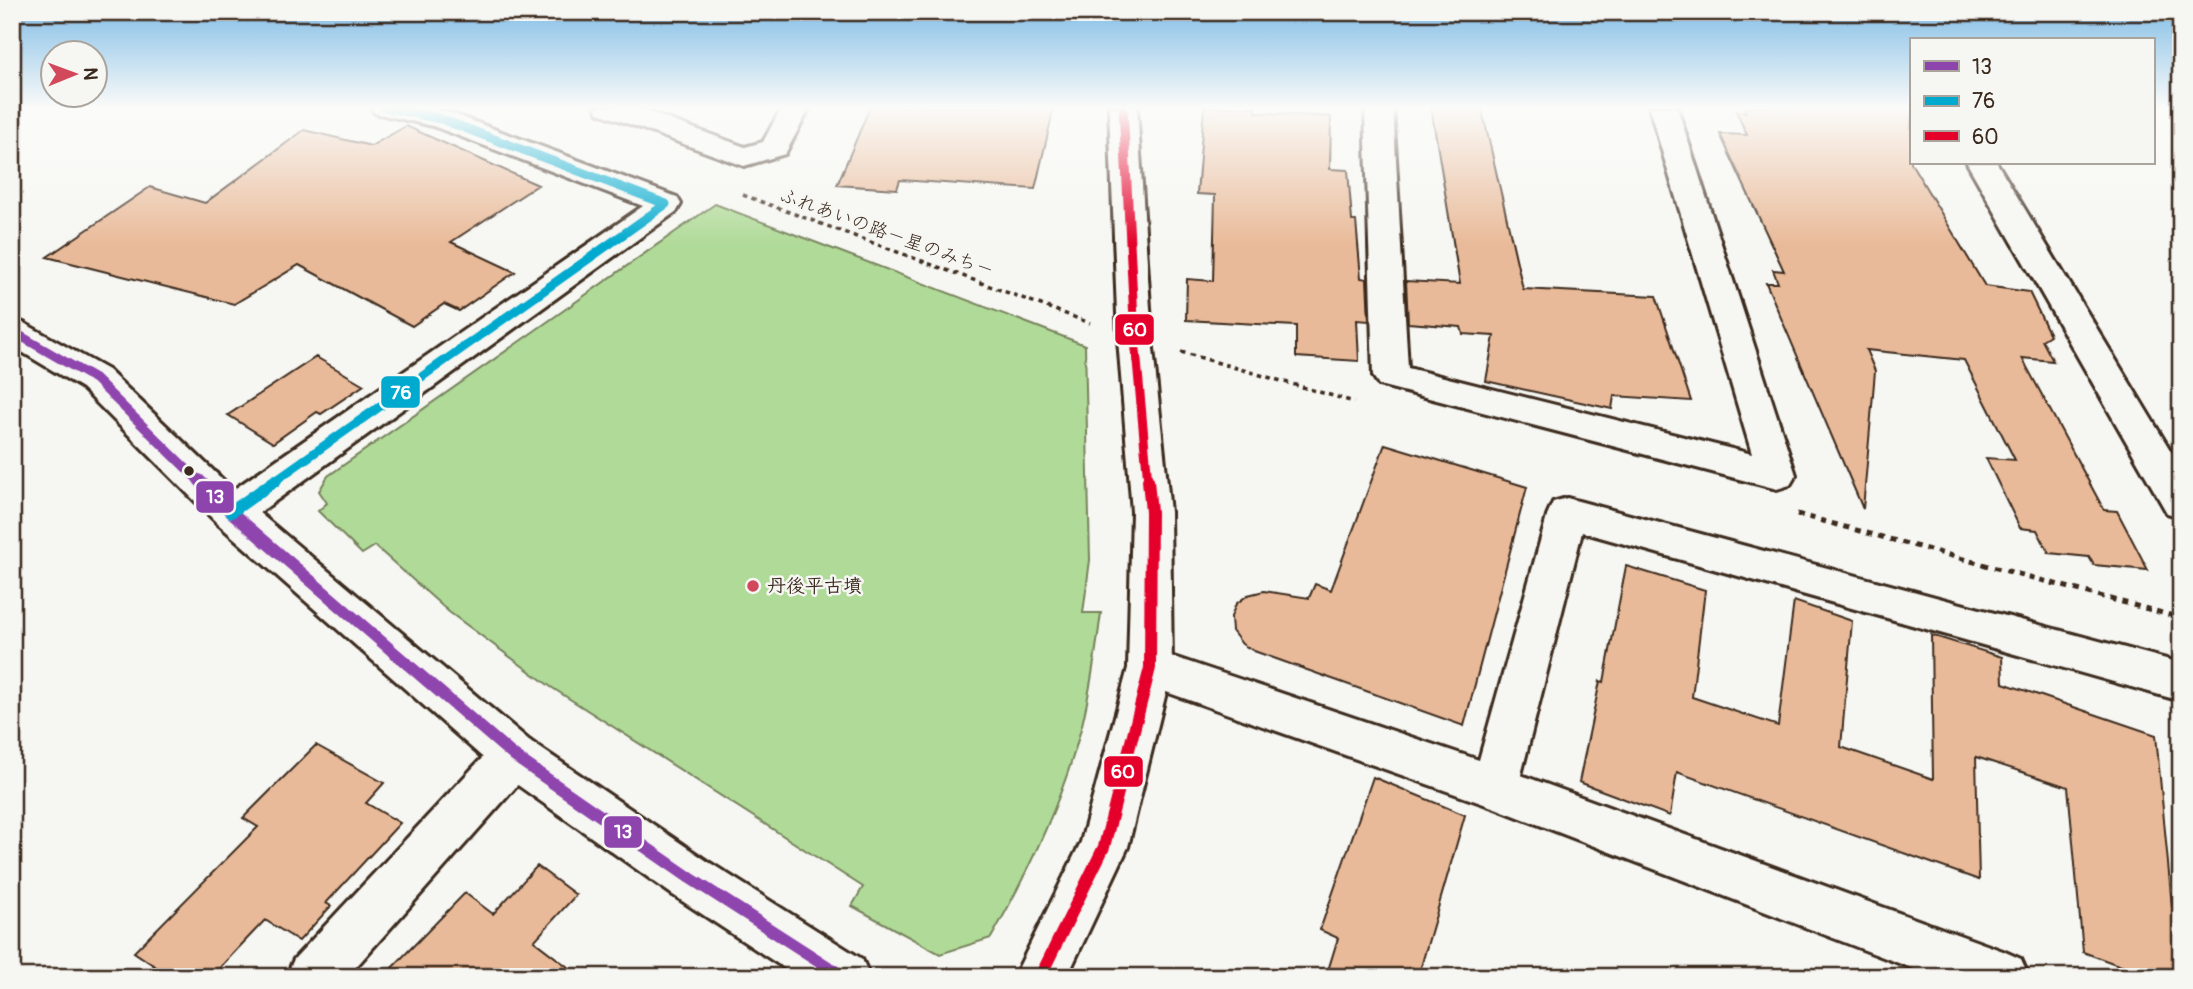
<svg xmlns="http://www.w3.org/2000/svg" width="2193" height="989" font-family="Pangolin,'Klee One',sans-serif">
	<rect width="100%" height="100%" fill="#f6f6f2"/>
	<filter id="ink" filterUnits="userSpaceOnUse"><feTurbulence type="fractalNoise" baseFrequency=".0143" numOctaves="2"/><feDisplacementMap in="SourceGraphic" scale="14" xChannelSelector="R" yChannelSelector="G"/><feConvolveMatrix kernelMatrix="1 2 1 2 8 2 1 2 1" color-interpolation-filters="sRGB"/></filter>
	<g filter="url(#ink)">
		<path fill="#b0da98" stroke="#76825b" stroke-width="2" d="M715,204l370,141 5,215 -7,53h18c-5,38 -10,75 -19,112 -19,75 -53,146 -91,213l-51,16 -88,-48 11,-19 -312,-200 -102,-75 -74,-66 -13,8 -44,-43 9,-8 -8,-12 9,-15z"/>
		<path fill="#e9ba99" stroke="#3b2a1e" stroke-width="2" d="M870,107h184l-19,82 -135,-9 -3,9 -60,-4z
			M1204,107h52v5l75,5 -1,52 18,1 4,51h4l5,57 6,1 2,42 -12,-1 2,41 -63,-4v-31l-110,-6 1,-41 26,2 2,-86 -18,-1z
			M1431,107l51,3 41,179 133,7 35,105 -77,-5 -2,13 -126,-28 8,-45 -31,-2 -2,-7 -53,-4 -2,-42 54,3z
			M1744,107h167v56l74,123 44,6 21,43 -8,5 11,21 -31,-3 82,152 13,1 31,59 -54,-5 -5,-8 -40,-4 -12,-23 -17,-2 -34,-70 29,2 -51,-100 -98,-10 9,21 -12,138 -97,-226h12l-5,-13 11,1 -64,-137 27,1 -11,-24 10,1z
			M406,126l132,59 -87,57 64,30 -56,39 -15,-7 -32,22 -113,-61 -65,39 -187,-47 103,-70 55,16 99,-73 67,16z
			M316,357l48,28 -43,29 -4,-2 -44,31 -45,-28z
			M1385,444l142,43 -63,239 -210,-75 -12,-7 -10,-13 -1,-14 5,-13 12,-9 16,-4 45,7 6,-14 16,6z
			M1626,566l79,24 -13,107 86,29 16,-125 58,20 -11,126 92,32 -2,-144 71,22 1,26 153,52 16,171 9,3v68h-30l-68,-25 -15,-165 -92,-30 3,123 -302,-108 -7,44 -91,-34 21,-101 4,1z
			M316,745l68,38 -18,20 34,20 -74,80 5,3 -32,35 -34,-21 -54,57h-40l-37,-25 124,-125 -15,-9z
			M1373,777l92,38 -47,162h-92l12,-39 -18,-8z
			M537,866l39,29 -42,46 47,36h-198l82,-84 28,21z"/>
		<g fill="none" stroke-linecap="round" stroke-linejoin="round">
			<g stroke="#3b2a1e" stroke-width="6">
				<path id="minor" d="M371,107h53l27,6 226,84 4,7 -4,7 -432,312 -14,4 -14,-4 -5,-11 5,-11 426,-295 -210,-80 -58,-13z
					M595,107h40l110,40 18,-5 19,-35h28l-25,47 -41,12 -145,-53z
					M1365,107h28l15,261 344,86 -103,-347h28l119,368 -6,10 -13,4 -398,-104 -6,-9z
					M1967,163h30l184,305v49l-14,-4z
					M1567,498l614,165v38l-599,-169 -61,243 482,176 18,8 8,18h-94l-440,-169 -360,-127 -7,-13 7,-13 15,-6 329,111 69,-247 5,-11z
					M514,735l16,6 7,15 -7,15 -183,206h-61l8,-18 204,-218z"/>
			</g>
			<g stroke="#3b2a1e" stroke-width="6">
				<path id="tertiary" d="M1109,107h28l15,232 18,173 2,156 -44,179 -61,130h-53l67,-135 47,-174 4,-156 -14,-173z
					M12,319l12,4 84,47 137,131 285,240 177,120 155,98 8,18h-72l-125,-82 -175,-124 -281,-248 -135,-135 -70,-42z"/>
			</g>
			<path stroke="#3b2a1e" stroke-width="3.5" stroke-dasharray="4.5 4.5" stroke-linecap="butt" d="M743,195l347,128
				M1181,352l173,50"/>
			<path stroke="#3b2a1e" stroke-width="5" stroke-dasharray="6 6" stroke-linecap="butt" d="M1797,514l384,104"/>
			<use href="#minor" fill="#f6f6f2" fill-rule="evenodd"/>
			<use href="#tertiary" fill="#f6f6f2" fill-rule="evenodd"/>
			<g stroke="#f6f6f2" stroke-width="13">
				<path id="bus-1-far1" d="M12,331l83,48 105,103"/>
			</g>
			<g stroke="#f6f6f2" stroke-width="18">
				<path id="bus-1" d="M199,480l32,32 283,244 176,122 154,99"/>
			</g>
			<g stroke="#f6f6f2" stroke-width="13">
				<path id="bus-2-far1" d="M273,482l393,-278 -225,-85 -56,-12"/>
			</g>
			<g stroke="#f6f6f2" stroke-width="18">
				<path id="bus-2" d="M231,512l45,-32"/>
			</g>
			<g stroke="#f6f6f2" stroke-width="13">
				<path id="bus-3-far1" d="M1123,107l12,232 13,143"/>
			</g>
			<g stroke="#f6f6f2" stroke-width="18">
				<path id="bus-3" d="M1040,977l64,-130 46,-179 1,-156 -3,-32"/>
			</g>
			<use href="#bus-1-far1" stroke="#8e44ad" stroke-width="9"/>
			<use href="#bus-1" stroke="#8e44ad" stroke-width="12"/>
			<use href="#bus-2-far1" stroke="#00a9ce" stroke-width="9"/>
			<use href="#bus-2" stroke="#00a9ce" stroke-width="12"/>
			<use href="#bus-3-far1" stroke="#e4002b" stroke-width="9"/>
			<use href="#bus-3" stroke="#e4002b" stroke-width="12"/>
		</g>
	</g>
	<linearGradient id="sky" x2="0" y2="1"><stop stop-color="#7fbce6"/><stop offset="0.44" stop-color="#fbfbf9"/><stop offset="1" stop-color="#fbfbf9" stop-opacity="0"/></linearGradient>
	<rect width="2193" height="245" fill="url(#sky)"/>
	<circle fill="#3b2a1e" stroke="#f6f6f2" stroke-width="2.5" cx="189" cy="471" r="6"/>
	<circle fill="#d1495b" stroke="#f6f6f2" stroke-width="2.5" cx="753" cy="586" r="7"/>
	<g text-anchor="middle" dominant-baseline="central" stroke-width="5" stroke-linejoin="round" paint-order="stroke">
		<g font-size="19" fill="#3b2a1e" stroke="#f6f6f2">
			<text transform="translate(887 233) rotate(20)">ふれあいの路－星のみち－</text>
		</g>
		<g font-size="19" font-weight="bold" fill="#3b2a1e" stroke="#f6f6f2" text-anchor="start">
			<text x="767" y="586">丹後平古墳</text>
		</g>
	</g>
	<g stroke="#f6f6f2" stroke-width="2.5">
		<rect x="1114" y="313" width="41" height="33" rx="7" fill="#e4002b"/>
		<rect x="380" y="375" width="41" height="34" rx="7" fill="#00a9ce"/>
		<rect x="195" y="480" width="40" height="34" rx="7" fill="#8e44ad"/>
		<rect x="1103" y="755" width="41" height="33" rx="7" fill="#e4002b"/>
		<rect x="603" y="815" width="40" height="34" rx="7" fill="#8e44ad"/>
	</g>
	<g font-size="19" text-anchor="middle" font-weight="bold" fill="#fff">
		<text x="1135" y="336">60</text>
		<text x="401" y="399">76</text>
		<text x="215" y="503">13</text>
		<text x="1123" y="778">60</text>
		<text x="623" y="838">13</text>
	</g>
	<rect width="2193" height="989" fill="none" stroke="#f6f6f2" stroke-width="42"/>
	<rect x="21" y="21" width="2151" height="947" fill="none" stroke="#3b2a1e" stroke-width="2.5" filter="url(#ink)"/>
	<rect x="1910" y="38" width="245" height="126" fill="#f6f6f2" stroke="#aba49d" stroke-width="2"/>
	<rect x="1924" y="61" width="35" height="10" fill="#8e44ad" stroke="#aba49d" stroke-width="2"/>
	<text x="1972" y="74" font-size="21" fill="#3b2a1e">13</text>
	<rect x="1924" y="96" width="35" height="10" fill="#00a9ce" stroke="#aba49d" stroke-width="2"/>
	<text x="1972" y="108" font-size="21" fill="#3b2a1e">76</text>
	<rect x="1924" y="131" width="35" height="10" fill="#e4002b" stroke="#aba49d" stroke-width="2"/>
	<text x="1972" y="144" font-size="21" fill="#3b2a1e">60</text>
	<g transform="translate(74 74) rotate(89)"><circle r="33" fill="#f6f6f2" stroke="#aba49d" stroke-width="2"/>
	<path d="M0-5L12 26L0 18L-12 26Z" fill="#d1495b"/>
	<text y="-10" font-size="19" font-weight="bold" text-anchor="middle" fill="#3b2a1e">N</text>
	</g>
</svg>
